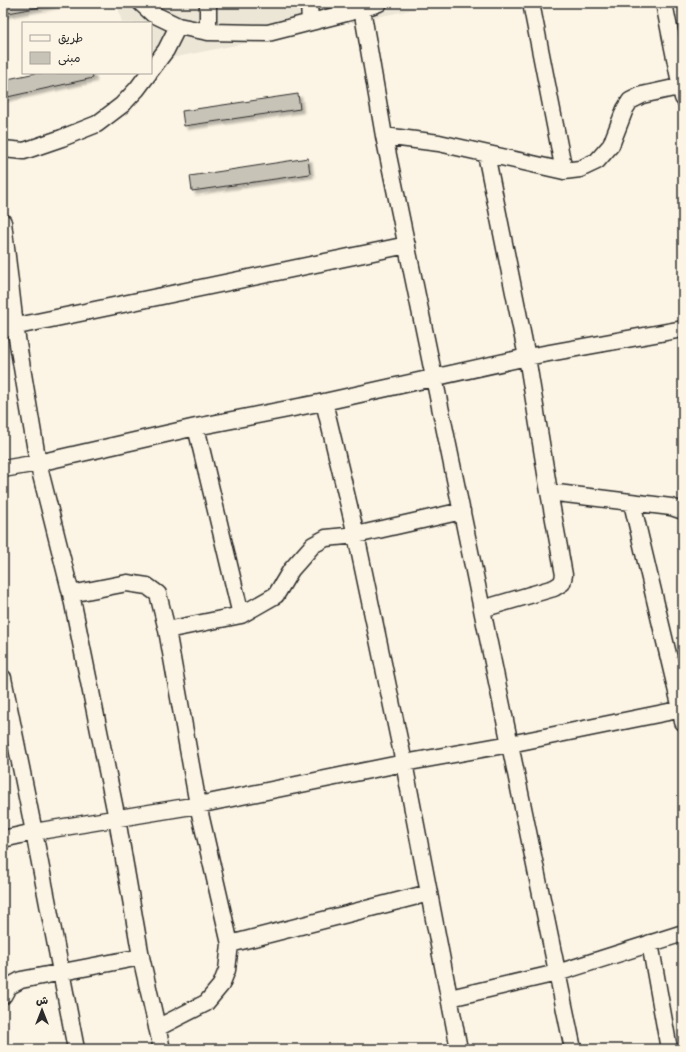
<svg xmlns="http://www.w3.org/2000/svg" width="686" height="1052" font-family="'Indie Flower','Playpen Sans Arabic',sans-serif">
	<defs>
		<filter id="shadow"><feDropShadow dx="3.5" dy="3.5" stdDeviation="1" flood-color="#0004"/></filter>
	</defs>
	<rect width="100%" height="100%" fill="#fcf5e5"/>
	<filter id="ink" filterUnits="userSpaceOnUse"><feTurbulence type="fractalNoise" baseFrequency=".025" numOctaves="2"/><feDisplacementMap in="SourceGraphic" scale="8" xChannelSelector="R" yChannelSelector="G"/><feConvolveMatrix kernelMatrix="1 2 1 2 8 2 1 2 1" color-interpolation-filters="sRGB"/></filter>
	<g filter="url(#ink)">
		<path fill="#ece6d7" d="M117,3h329l-295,59v-39h-29z"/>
		<path fill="#c8c3b7" stroke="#2b2b2b" filter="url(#shadow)" d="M3,3h59l-59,11z
			M36,73h56l1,5 -90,20v-18z
			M298,94l2,15 -116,17 -2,-15z
			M308,158l2,16 -118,17 -2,-15z"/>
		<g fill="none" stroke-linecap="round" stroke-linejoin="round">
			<g stroke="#2b2b2b" stroke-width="19">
				<path id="minor" d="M141,3l12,11 25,12 30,6 60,1 94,-24 22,127 189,913
					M309,3l1,19
					M531,3l33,168
					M664,3l19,95
					M362,9l17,-6
					M208,32v-29
					M151,70l15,-20 12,-24
					M384,136l55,7 125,28 16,-2 17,-8 14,-16 14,-36 5,-8 12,-6 41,-9
					M3,149l21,2 38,-13 35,-14 25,-19 15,-16 12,-16
					M3,222l12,104 23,137 33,131 46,225 24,138 21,92
					M3,329l404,-84
					M324,402l32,133 48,228 55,286
					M196,427l45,188
					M3,469l35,-6 158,-36 128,-25 203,-45 156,-28
					M549,492l122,15 12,4
					M632,503l49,206 2,13
					M71,594l56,-11 20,3 11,8 9,36 31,175 32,139 -3,26 -6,15 -15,18 -49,25
					M482,609l72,-21 8,-5 2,-8 -15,-83 -22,-135 -41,-203
					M167,630l74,-15 35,-20 15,-25 22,-25 13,-7 30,-3 106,-24
					M3,678l31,154 42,217
					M3,839l31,-7 164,-27 206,-42 106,-19 173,-35
					M650,943l19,106
					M230,944l199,-51
					M3,996l5,-9 13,-7 120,-23
					M450,998l107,-25 126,-40"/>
			</g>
			<use href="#minor" stroke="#fcf5e5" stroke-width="16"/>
		</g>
	</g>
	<rect width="686" height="1052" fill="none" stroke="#fcf5e5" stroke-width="16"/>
	<rect x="8" y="8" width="670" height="1036" fill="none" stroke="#2b2b2b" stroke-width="1.5" filter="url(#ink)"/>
	<rect x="22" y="22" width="130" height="52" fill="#fcf5e5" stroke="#a8a49b"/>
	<rect x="30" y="35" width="20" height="6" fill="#fcf5e5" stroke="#a8a49b"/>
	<text x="58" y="42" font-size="12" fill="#2b2b2b">طريق</text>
	<rect x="30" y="52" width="20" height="12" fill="#c8c3b7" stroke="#a8a49b"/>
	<text x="58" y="62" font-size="12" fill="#2b2b2b">مبنى</text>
	<g transform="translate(42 1010)" stroke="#fcf5e5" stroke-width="3" paint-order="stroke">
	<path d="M0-3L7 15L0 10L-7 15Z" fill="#2b2b2b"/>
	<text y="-6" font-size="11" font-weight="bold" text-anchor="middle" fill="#2b2b2b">ش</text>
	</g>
</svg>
